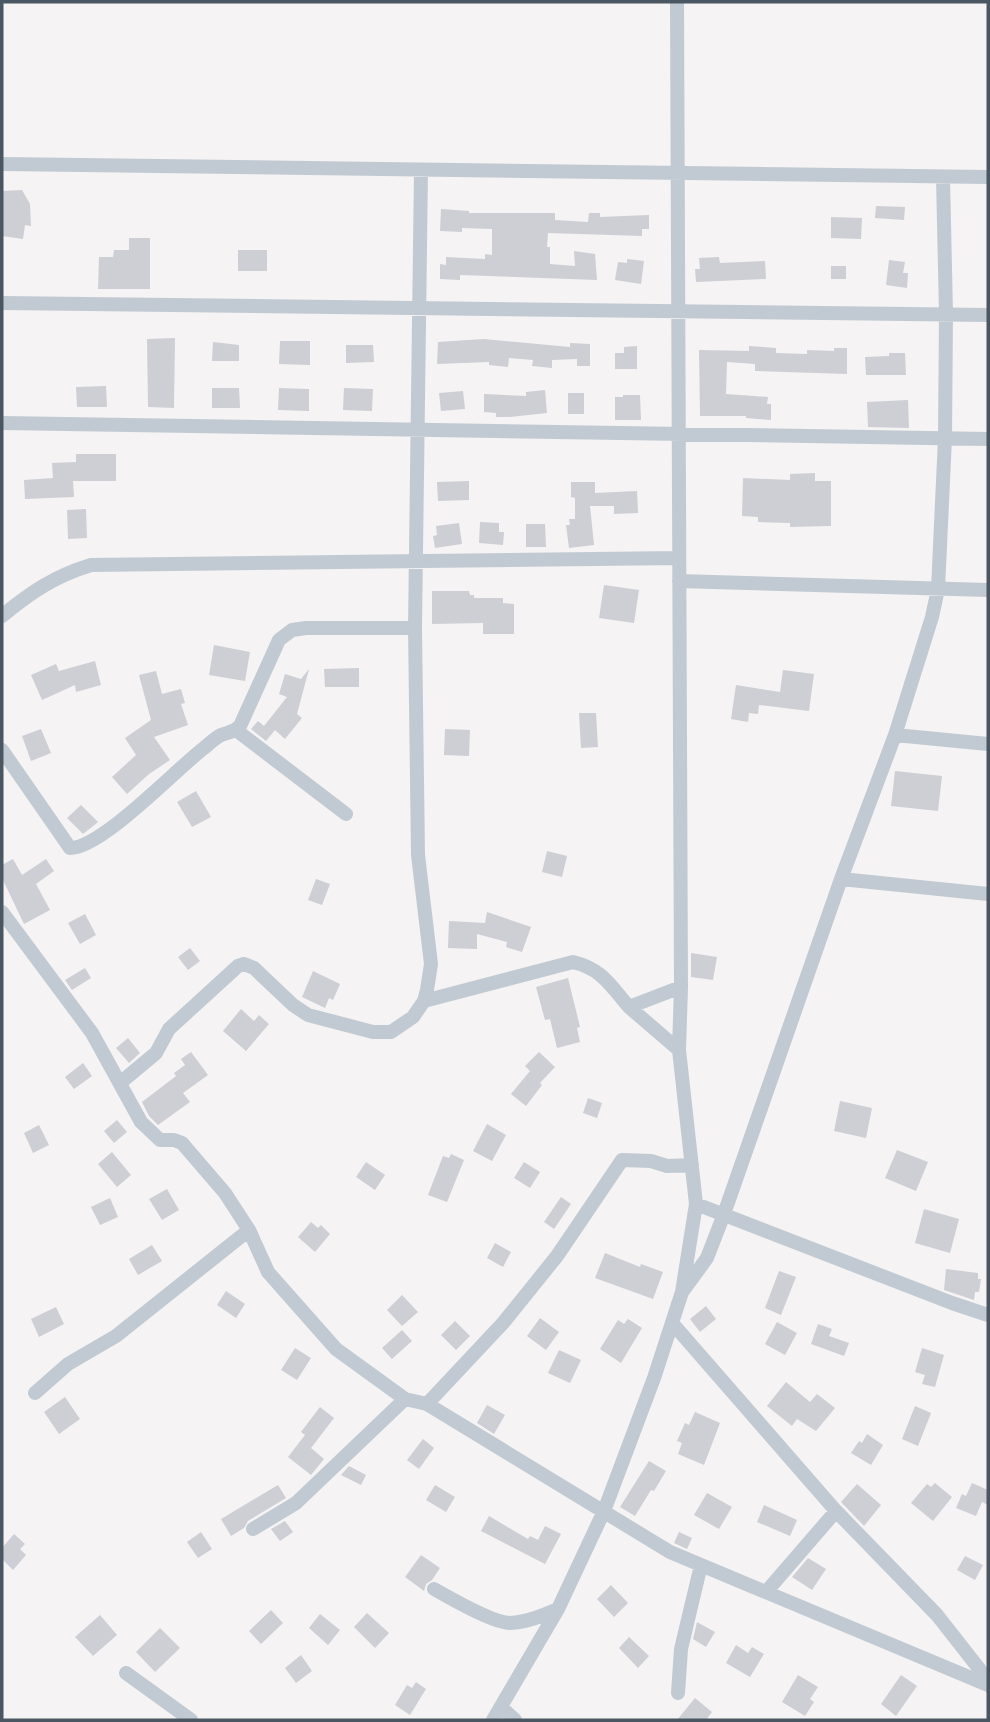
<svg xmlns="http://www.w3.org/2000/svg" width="990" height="1722" font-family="Inter,sans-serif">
	<rect width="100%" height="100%" fill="#f5f3f3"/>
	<path fill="#cdcfd5" d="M22,190l8,14 1,22 -6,-1 -2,14 -21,-3v-45z
		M876,206l29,1 -1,13 -29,-2z
		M441,209l28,2v2h86v7l33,2 1,-9h11v4l49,-2v14h-7v7l-94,-3 -1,14h3v17l25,2 -1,-15 21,3 2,26 -137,-5v5l-20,-1v-15l6,1v-8l39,2v-5l7,1v-26l-30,-1v4l-22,-1z
		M831,217l31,1 -1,21 -30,-1z
		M129,238h21v51h-52l1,-32h14l1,-7h15z
		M238,250h29v21h-29z
		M719,257l1,6 45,-2 1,18 -70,3 -1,-13h5l-1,-11z
		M627,259l17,2 -3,23 -26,-4 3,-18 9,1z
		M889,260l16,2 -2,11h5l-1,15 -21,-3z
		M831,266h15v13h-15z
		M175,338l-1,70 -26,-1 -1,-68z
		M484,339l86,8v-4l20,1v22h-13v-7l-25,1v8l-20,-2 1,-6 -24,-2 -1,9 -19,-2v-3l-52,2 1,-22z
		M280,341h30v24l-31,-1z
		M213,342l26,3v16h-27z
		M346,345h27l1,17 -28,1z
		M637,346v23h-22v-16h9v-6z
		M749,346l27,2v5l31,1v-4l27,1v-3h13v26l-92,-3v-7l-28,-2 -1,32 42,3 -1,7h4v16l-25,-2v-2h-46l-1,-66 50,1z
		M889,353h16l1,22h-40l-1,-18 24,-1z
		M106,386l1,21h-30l-1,-20z
		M212,388h27l1,20h-28z
		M279,388l30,1v22l-31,-1z
		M344,388l29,1 -1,22 -29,-1z
		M545,390l2,23 -37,4h-14v-4l-12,-1v-18l42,2v-4z
		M463,391l2,18 -24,2 -2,-18z
		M568,393h16v21h-16z
		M623,395h17l1,25h-26v-23h8z
		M908,400l1,28 -41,-1 -1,-25z
		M76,454h40v27h-43l1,16 -49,2 -1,-19 29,-2 -1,-15 24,-1z
		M815,473v8h16v45l-41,1v-4l-32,-1v-5l-16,-1 1,-38 47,2v-6z
		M469,481v19l-31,1 -1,-19z
		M571,482h24v11l42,-2 1,22 -24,1v-8h-24l4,39 -25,3 -3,-23h4l-1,-6h6v-21l-4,-1z
		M86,509l1,29 -19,1 -1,-29z
		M480,522l19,1v9h5l-1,13 -24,-2z
		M459,523l3,21 -27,4 -2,-12 4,-1 -1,-9z
		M526,524h19l1,23h-20z
		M604,585l35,5 -5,33 -35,-5z
		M432,591h37l1,4h4v3h29v5l11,1v30h-31v-11l-51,1z
		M214,645l36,7 -5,29 -36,-6z
		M95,661l6,24 -25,7 -1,-7 -33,15 -11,-25 25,-11 3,7z
		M359,668v19h-34l-1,-18z
		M309,669l-12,45 5,4 -17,21 -10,-9 -9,11 -15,-12 7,-8 6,5 23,-29 -8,-3 6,-20 16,5z
		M783,670l31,4 -5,37 -50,-6 -1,9 -9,-1 -1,9 -17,-3 5,-34 44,7z
		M156,671l6,23 19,-5 4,14 -4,1 7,21 -34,12 16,23 -21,14 -22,20 -15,-17 24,-22 -11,-17 26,-18 -12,-45z
		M579,713h17l2,34 -17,1z
		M41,729l10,24 -20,8 -9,-25z
		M445,729l25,1 -1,26 -25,-1z
		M895,771l47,5 -4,35 -47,-5z
		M196,791l15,26 -19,10 -15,-25z
		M81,805l17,17 -15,12 -16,-16z
		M547,851l20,5 -5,21 -20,-5z
		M13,859l9,16 24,-16 8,12 -18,13 14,26 -26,14 -22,-46v-13z
		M316,879l14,5 -8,21 -14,-5z
		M487,912l44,15 -9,25 -16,-5 1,-5 -30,-8v15l-29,-1 1,-27 36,2z
		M85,914l11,21 -16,9 -12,-21z
		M190,948l10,13 -12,9 -10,-13z
		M691,953l26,4 -4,23 -22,-3z
		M85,968l6,10 -19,12 -7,-10z
		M313,971l27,13 -7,16 -4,-2 -4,10 -23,-11z
		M568,978l12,49 -3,1 3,14 -23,6 -7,-29 -5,1 -9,-33z
		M241,1009l13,12 5,-6 10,9 -23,27 -23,-20z
		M128,1038l12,15 -11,10 -13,-15z
		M191,1052l17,23 -25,18 7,9 -32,23 -9,-9 -7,-14 34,-26 -2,-3 11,-8 -4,-6z
		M539,1052l16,15 -15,16 2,2 -16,21 -15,-12 19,-23 -5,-5z
		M83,1063l9,13 -18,13 -9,-12z
		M588,1098l14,5 -5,15 -14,-5z
		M840,1101l32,7 -6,30 -32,-7z
		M117,1120l10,12 -13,11 -10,-12z
		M487,1124l19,11 -14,26 -19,-10z
		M39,1125l10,20 -16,8 -9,-20z
		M897,1150l31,12 -12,29 -31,-13z
		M112,1152l19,23 -14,12 -19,-23z
		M451,1154l13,6 -17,42 -19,-7 15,-39 6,2z
		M366,1162l19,13 -10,15 -19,-13z
		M524,1162l16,10 -10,16 -16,-10z
		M167,1189l12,21 -17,10 -13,-21z
		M561,1197l10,7 -17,25 -10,-7z
		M110,1198l8,19 -18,8 -9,-18z
		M924,1209l35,10 -9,34 -35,-10z
		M311,1222l7,6 3,-3 9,9 -15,18 -17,-15z
		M495,1243l16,9 -8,15 -16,-9z
		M152,1245l10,16 -24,14 -9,-16z
		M605,1253l35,14 1,-3 22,8 -10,27 -58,-21z
		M946,1269l32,4v6h3l-2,13h-4l-1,8 -30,-10z
		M779,1271l17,6 -15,38 -16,-7z
		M226,1291l19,13 -9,14 -19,-13z
		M402,1295l16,17 -16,14 -15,-16z
		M706,1306l10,13 -16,13 -10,-13z
		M56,1307l8,17 -25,13 -8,-18z
		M540,1318l19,14 -13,18 -19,-14z
		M628,1319l14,9 -21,35 -21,-14 18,-29 6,4z
		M455,1321l15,15 -14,14 -15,-15z
		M777,1322l20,11 -12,22 -20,-11z
		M818,1324l14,5 -3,7 20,7 -5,13 -33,-12z
		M402,1330l10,11 -20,18 -10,-11z
		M295,1348l16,10 -14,22 -16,-10z
		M922,1348l22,7 -9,32 -13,-3 3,-9 -10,-3z
		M559,1350l22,10 -11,23 -22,-10z
		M786,1382l24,20 7,-8 18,14 -19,23 -19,-12 -5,7 -25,-20z
		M65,1397l15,22 -21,15 -15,-22z
		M487,1405l18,10 -11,19 -17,-11z
		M915,1406l16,7 -13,33 -16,-7z
		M320,1407l14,11 -23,30 13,11 -13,16 -23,-18 17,-22 -4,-3z
		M695,1412l25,11 -16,42 -26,-11 4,-11 -5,-2 8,-18 4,2z
		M867,1434l16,11 -12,20 -20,-12 8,-12 3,2z
		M423,1439l11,9 -15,21 -12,-9z
		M649,1461l17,10 -12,20 -3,-1 -16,26 -15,-9z
		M349,1466l17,9 -5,10 -20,-10z
		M935,1483l17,14 -19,24 -22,-18 16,-19 4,3z
		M972,1483l16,7v15l-6,-3 -6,14 -20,-8 6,-14 4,2z
		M857,1484l24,21 -17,21 -23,-24z
		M278,1485l8,13 -38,23 -4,7 -13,8 -10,-17z
		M435,1485l20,12 -9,15 -20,-12z
		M707,1493l25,14 -13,22 -25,-14z
		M764,1505l33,15 -7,16 -33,-14z
		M489,1516l39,23 2,-3 8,4 7,-14 16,8 -16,30 -64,-33z
		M285,1521l8,11 -13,9 -9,-12z
		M201,1532l11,17 -14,9 -11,-16z
		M679,1532l13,6 -5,11 -13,-6z
		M14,1534l11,10 -5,5 6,6 -13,15 -11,-11v-11z
		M421,1555l19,13 -8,12 -6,4 -2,7 -19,-14z
		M965,1556l18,9 -8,15 -18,-10z
		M808,1558l18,11 -14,21 -20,-13z
		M611,1585l17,18 -14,14 -17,-18z
		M271,1610l12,13 -22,21 -12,-13z
		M367,1613l22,20 -14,15 -21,-21z
		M320,1614l20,16 -12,15 -19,-17z
		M100,1615l17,20 -24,21 -18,-19z
		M697,1622l18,10 -9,15 -13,-8z
		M160,1628l20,20 -25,24 -19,-20z
		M629,1637l20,19 -11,12 -19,-20z
		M736,1645l12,8 4,-6 12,7 -14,23 -24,-14z
		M301,1655l11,16 -16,12 -11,-15z
		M798,1675l20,12 -8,12 4,3 -9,14 -23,-14z
		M901,1675l16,11 -21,30 -15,-12z
		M416,1682l10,7 -16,26 -15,-10 12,-20 5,3z
		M695,1698l17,14 -6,8h-29z"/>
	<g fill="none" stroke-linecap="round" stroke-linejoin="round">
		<path stroke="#c1cad2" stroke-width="14" d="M2,164l986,13
			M2,303l986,12
			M2,423l986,16
			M679,581l309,9
			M2,616c29,-24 53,-40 89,-51l588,-7
			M236,730l110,84
			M895,735l93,9
			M2,750l68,98c32,0 105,-78 134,-100 5,-4 11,-10 17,-13 7,-3 12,-2 19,-9l39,-86 13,-10 14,-2h109
			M841,879l147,15
			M2,912l90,121 49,89 19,18h14l8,3 43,50 24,37 19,42 68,77 69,50 22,5 243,148 318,133
			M424,1001l149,-39c29,7 37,23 56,45l52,-20
			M629,1007l50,43
			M120,1083l36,-30 13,-24 69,-63 6,-2 10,4 39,37 15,10 65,17h18l22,-15 11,-16 3,-11 4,-26 -13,-109 -3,-227 6,-458
			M696,1204l256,99 36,12
			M683,1291l24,-33 17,-44 117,-335 54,-144 37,-118 6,-28 7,-151 1,-124 -3,-137
			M673,1324l163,187 101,104 51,65
			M35,1393l33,-29 48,-28 133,-106
			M427,1404l76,-81 54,-67 65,-96 29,1 16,5 25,-1
			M253,1529l43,-26 109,-104
			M434,1589c16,9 59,34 76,34 17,-1 32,-7 48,-14
			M767,1591l69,-80
			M126,1673l65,47
			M678,1693l3,-44 20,-84
			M501,1707l14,13
			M493,1720l65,-111 46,-98 50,-133 28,-86 14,-88 -17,-154 2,-63 -4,-985"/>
	</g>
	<rect width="990" height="1722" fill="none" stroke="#4a5661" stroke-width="7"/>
</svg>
